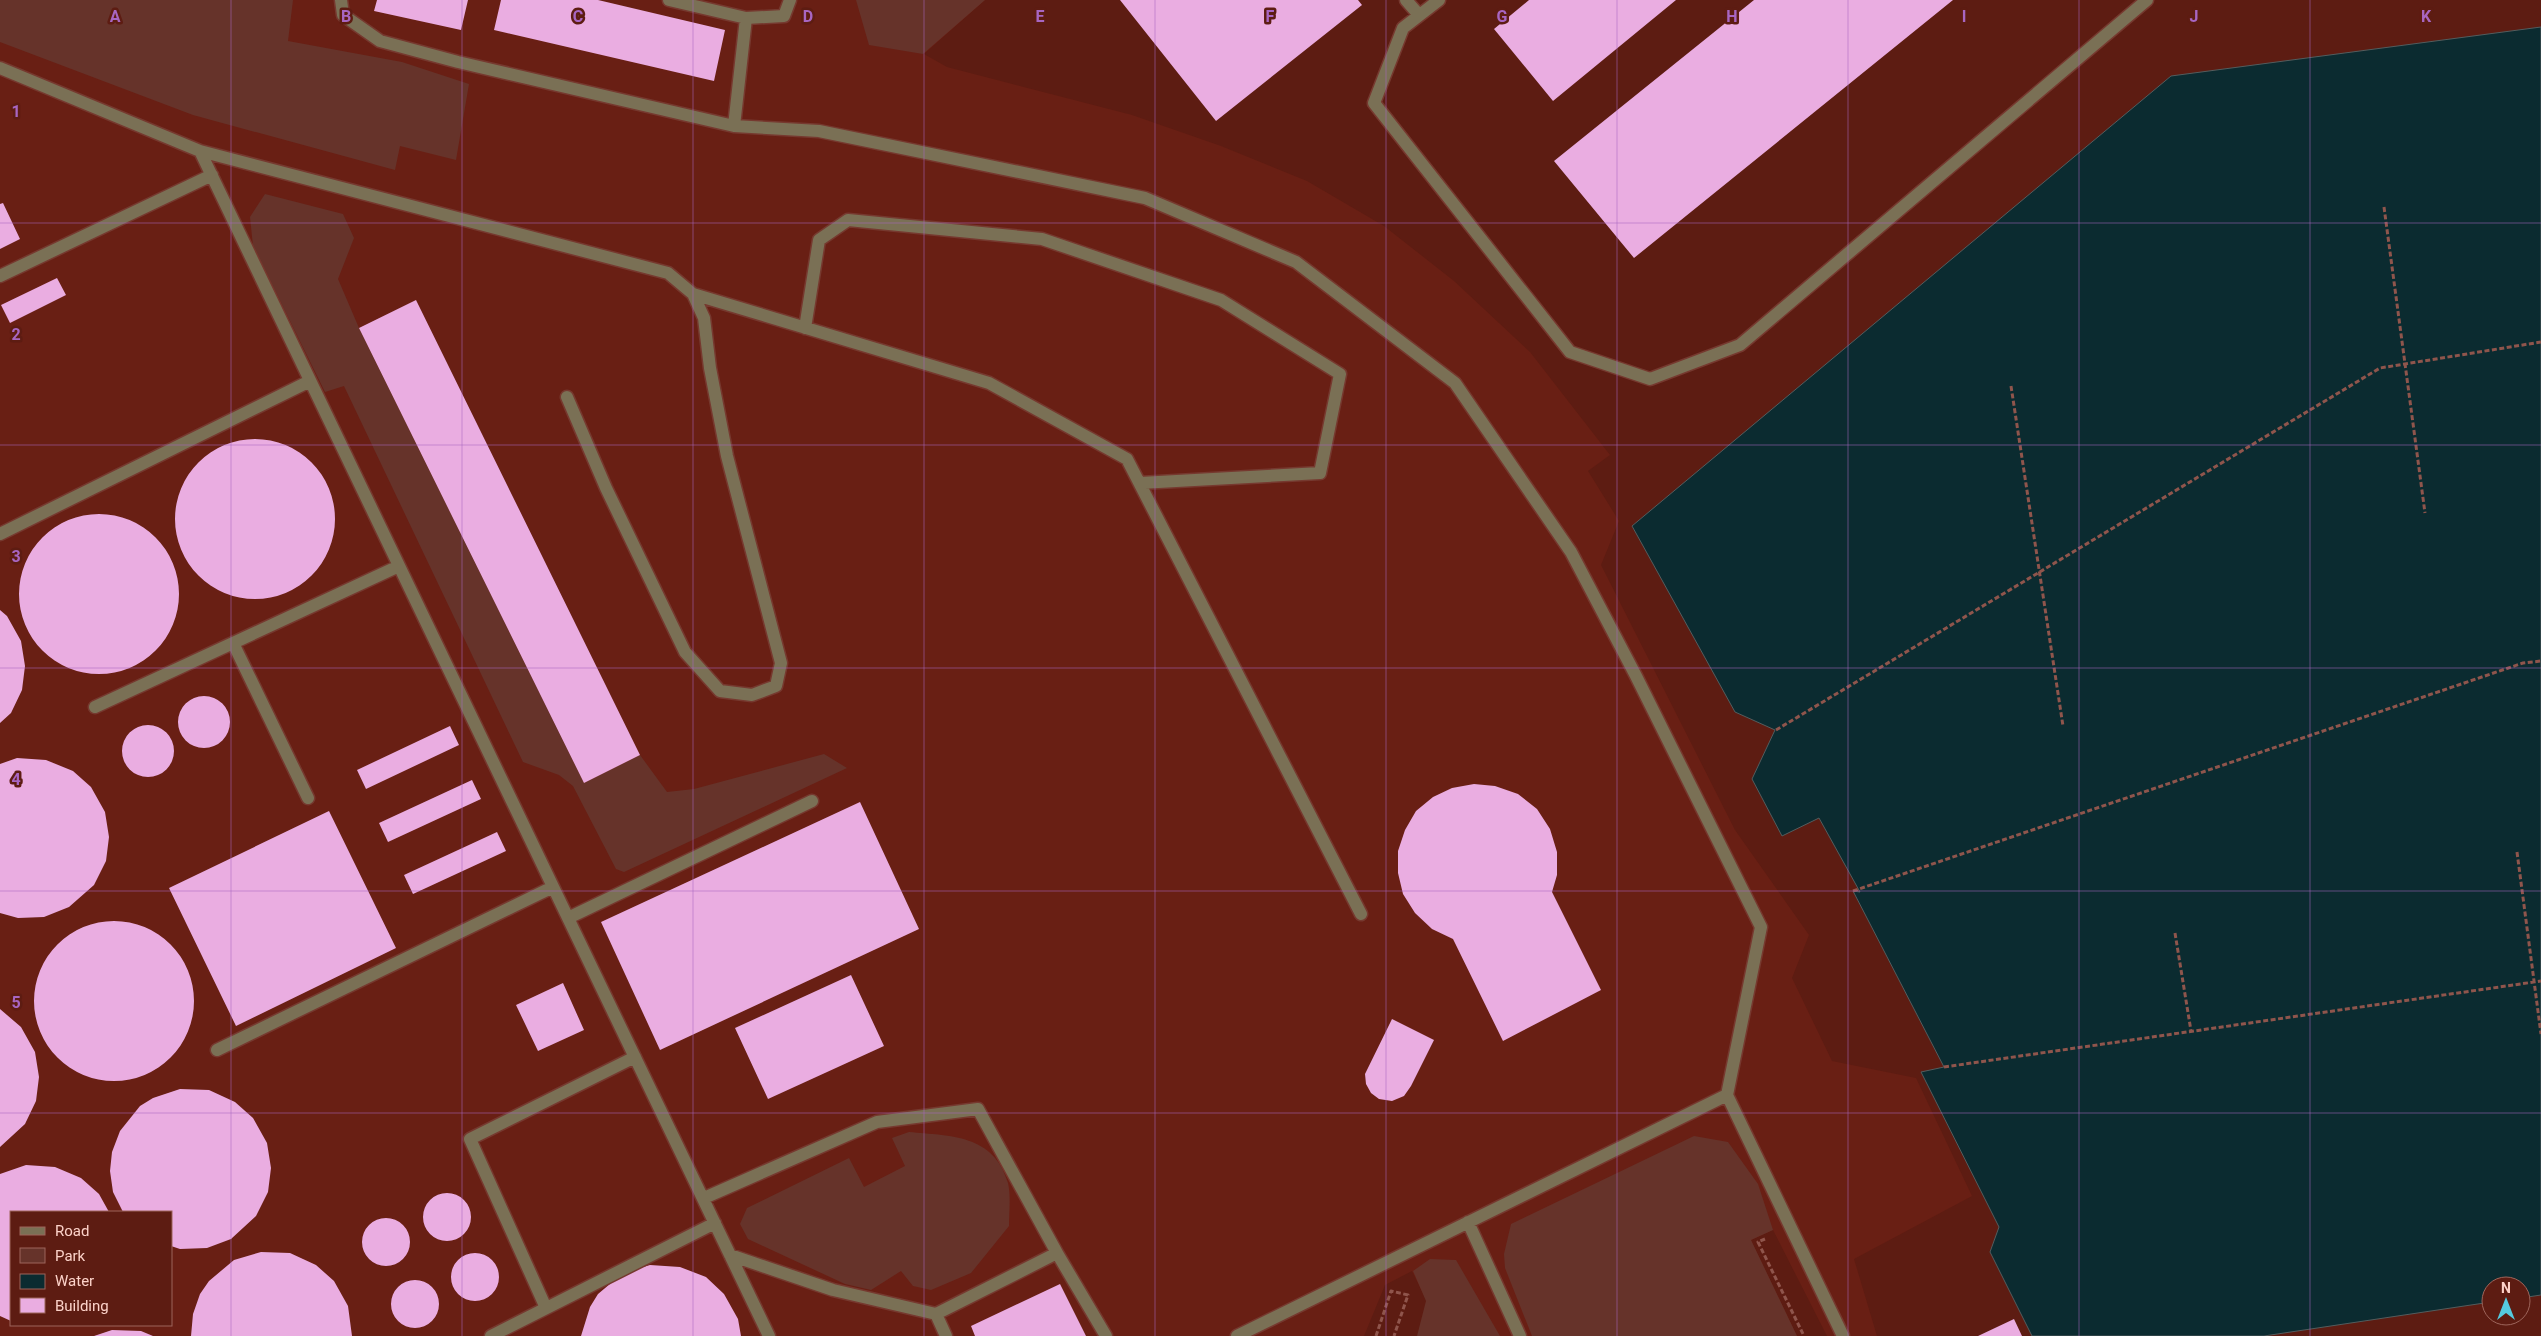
<svg xmlns="http://www.w3.org/2000/svg" width="2541" height="1336" font-family="Roboto,sans-serif">
	<rect width="100%" height="100%" fill="#5d1c12"/>
	<path fill="#691f14" fill-rule="evenodd" d="M0,0h985l-61,54 23,13 185,48 89,31 86,35 77,45 70,55 76,71 80,103 -22,16 31,50 -18,44 134,265 74,105 -17,43 40,83 84,17 56,118 -118,63 23,77h-50l-54,-106 -22,10 46,96h-353l-32,-65 -27,14 -21,51h-1364zM11,1212h160v113h-160z"/>
	<path fill="#66332a" d="M0,0h293l-5,41 114,21 67,22 -13,76 -56,-14 -5,24 -202,-55 -193,-73z
		M856,0h129l-62,54 -54,-9z
		M265,194l78,20 11,24 -16,41 21,49 225,455 56,-28 27,37 27,-3 130,-35 23,14 -223,104 -8,-3 -43,-83 -14,-11 -36,-13 -179,-376 -19,6 -72,-146 -3,-29z
		M909,1132c41,4 85,2 99,51 3,13 1,30 1,43l-38,47 -40,17 -18,-4 -12,-15 -30,19 -26,-6 -97,-45 -8,-15 7,-16 102,-50 15,29 41,-21 -13,-28z
		M1694,1136l34,6 30,42 15,46 -22,10 46,96h-265l-27,-68 -1,-14 7,-30z
		M1430,1259l26,1 44,76h-83l9,-35 -13,-30z"/>
	<path fill="#0b2b30" stroke="#535d5e" d="M2541,27v1268l-20,3v-12h-30v16l-227,34h-232l-42,-84 9,-25 -78,-155 23,-5 -91,-176 7,1 -41,-74 -37,18 -30,-57 23,-49 -40,-18 -103,-186 539,-450z"/>
	<path fill="#eaade1" d="M377,0h91l-7,30 -87,-19z
		M501,0h97l127,30 -11,51 -220,-51z
		M1120,0h238l4,5 -146,116z
		M1529,0h147l-123,101 -59,-72z
		M1754,0h199l-319,258 -80,-97z
		M3,203l17,36 -20,10v-45z
		M57,278l9,17 -56,28 -9,-18z
		M416,300l224,455 -56,28 -225,-455z
		M175 519a80 80 0 1 1 160 0a80 80 0 1 1-160 0Z
		M19 594a80 80 0 1 1 160 0a80 80 0 1 1-160 0Z
		M0,610l7,6 14,25 4,25 -3,24 -11,23 -11,10z
		M178 722a26 26 0 1 1 52 0a26 26 0 1 1-52 0Z
		M122 751a26 26 0 1 1 52 0a26 26 0 1 1-52 0Z
		M450,726l9,19 -93,44 -9,-19z
		M17,758l29,2 27,11 18,16 14,25 4,25 -3,24 -12,24 -25,22 -25,10 -26,1 -18,-5v-149z
		M472,780l9,19 -93,43 -9,-19z
		M1474,784l21,2 23,8 19,15 13,20 7,23v23l-5,17 49,98 -98,51 -50,-102 -21,-10 -17,-16 -12,-19 -5,-21v-22l7,-21 11,-19 17,-14 19,-9z
		M860,802l59,127 -259,121 -59,-128z
		M329,811l67,137 -160,78 -67,-138z
		M497,832l9,19 -93,43 -9,-19z
		M34 1001a80 80 0 1 1 160 0a80 80 0 1 1-160 0Z
		M851,975l33,71 -116,53 -33,-71z
		M563,983l21,47 -46,21 -22,-46z
		M0,1009l21,18 14,25 4,25 -3,24 -11,23 -25,23z
		M1392,1019l42,21 -23,46 -7,10 -12,5 -13,-2 -8,-6 -5,-9 -1,-10z
		M180,1089l29,1 26,12 18,16 14,25 4,25 -3,24 -12,24 -25,23 -24,9 -27,1 -9,-3v-34h-48l-10,-20 -3,-21 2,-19 8,-21 20,-25 13,-8z
		M26,1165l29,2 26,11 18,16 10,18h-98v109l-11,-5v-142z
		M423 1217a24 24 0 1 1 48 0a24 24 0 1 1-48 0Z
		M362 1242a24 24 0 1 1 48 0a24 24 0 1 1-48 0Z
		M261,1252l29,1 26,12 18,16 14,25 4,30h-161l2,-22 7,-20 9,-13 25,-21z
		M451 1277a24 24 0 1 1 48 0a24 24 0 1 1-48 0Z
		M650,1265l30,2 26,10 18,17 14,25 3,17h-160l9,-29 8,-13 25,-21z
		M391 1304a24 24 0 1 1 48 0a24 24 0 1 1-48 0Z
		M1060,1284l26,52h-111l-4,-10z
		M2014,1319l8,17h-44z
		M112,1330l29,1 12,5h-59z"/>
	<g fill="none" stroke-linecap="round" stroke-linejoin="round">
		<g stroke="#76392f" stroke-width="15">
			<path id="minor" d="M341,0l2,15 37,26 78,21 276,64 85,5 326,67 151,64 159,121 116,169 65,124 125,251 -34,168
				M669,0l77,18 -12,108
				M1406,0l13,15
				M1439,0l-36,28 -29,75 196,249 80,27 90,-34 407,-345
				M746,18l38,-2 6,-16
				M0,68l200,83 468,122 25,21 11,24 6,50 17,88 54,207 -5,23 -24,9 -32,-4 -35,-39 -79,-164 -39,-91
				M200,151l368,767 244,-117
				M0,276l212,-101
				M693,294l296,89 138,76 234,455
				M805,328l14,-88 29,-20 194,19 179,61 119,74 -20,99 -180,10
				M0,534l310,-153
				M233,643l75,155
				M95,707l304,-141
				M568,918l201,418
				M217,1050l336,-163
				M704,1198l173,-76 101,-13 79,144 -121,61 -103,-24 -103,-35
				M1468,1222l52,114
				M1057,1253l49,83
				M546,1308l-76,-169 165,-82
				M936,1314l10,22
				M491,1336l224,-113
				M1237,1336l490,-241 116,241"/>
		</g>
		<path stroke="#8f554c" stroke-width="3" stroke-dasharray="5 2.5" stroke-linecap="butt" d="M2384,207l41,306
			M2011,386l52,340
			M1776,730l604,-362 161,-26
			M2517,852l24,182
			M1853,891l670,-228 18,-2
			M2175,933l16,98
			M1944,1067l597,-86
			M1765,1239l-7,3 46,94
			M1376,1336l15,-45 17,4 -14,41"/>
		<use href="#minor" stroke="#7a7055" stroke-width="12"/>
	</g>
	<path fill="none" stroke="#a866c2" stroke-width="1" stroke-opacity="0.55" d="M231,0v1336M462,0v1336M693,0v1336M924,0v1336M1155,0v1336M1386,0v1336M1617,0v1336M1848,0v1336M2079,0v1336M2310,0v1336M0,223h2541M0,445h2541M0,668h2541M0,891h2541M0,1113h2541"/>
	<g font-size="16" text-anchor="middle" font-weight="bold" fill="#a866c2" stroke="#5d1c12" stroke-width="5" stroke-linejoin="round" paint-order="stroke">
		<text x="115" y="22">A</text>
		<text x="346" y="22">B</text>
		<text x="578" y="22">C</text>
		<text x="808" y="22">D</text>
		<text x="1040" y="22">E</text>
		<text x="1270" y="22">F</text>
		<text x="1502" y="22">G</text>
		<text x="1732" y="22">H</text>
		<text x="1964" y="22">I</text>
		<text x="2194" y="22">J</text>
		<text x="2426" y="22">K</text>
		<text x="16" y="117">1</text>
		<text x="16" y="340">2</text>
		<text x="16" y="562">3</text>
		<text x="16" y="785">4</text>
		<text x="16" y="1008">5</text>
	</g>
	<rect x="10" y="1211" width="162" height="115" fill="#5d1c12" stroke="#9d655b"/>
	<rect x="20" y="1227" width="25" height="8" fill="#7a7055" stroke="#9d655b"/>
	<text x="55" y="1236" font-size="15" fill="#fcd2c9">Road</text>
	<rect x="20" y="1248" width="25" height="15" fill="#66332a" stroke="#9d655b"/>
	<text x="55" y="1261" font-size="15" fill="#fcd2c9">Park</text>
	<rect x="20" y="1274" width="25" height="15" fill="#0b2b30" stroke="#9d655b"/>
	<text x="55" y="1286" font-size="15" fill="#fcd2c9">Water</text>
	<rect x="20" y="1298" width="25" height="15" fill="#eaade1" stroke="#9d655b"/>
	<text x="55" y="1311" font-size="15" fill="#fcd2c9">Building</text>
	<g transform="translate(2506 1301)"><circle r="24" fill="#5d1c12" stroke="#9d655b"/>
	<path d="M0-4L9 19L0 12L-9 19Z" fill="#55cadf"/>
	<text y="-8" font-size="14" font-weight="bold" text-anchor="middle" fill="#fcd2c9">N</text>
	</g>
</svg>
